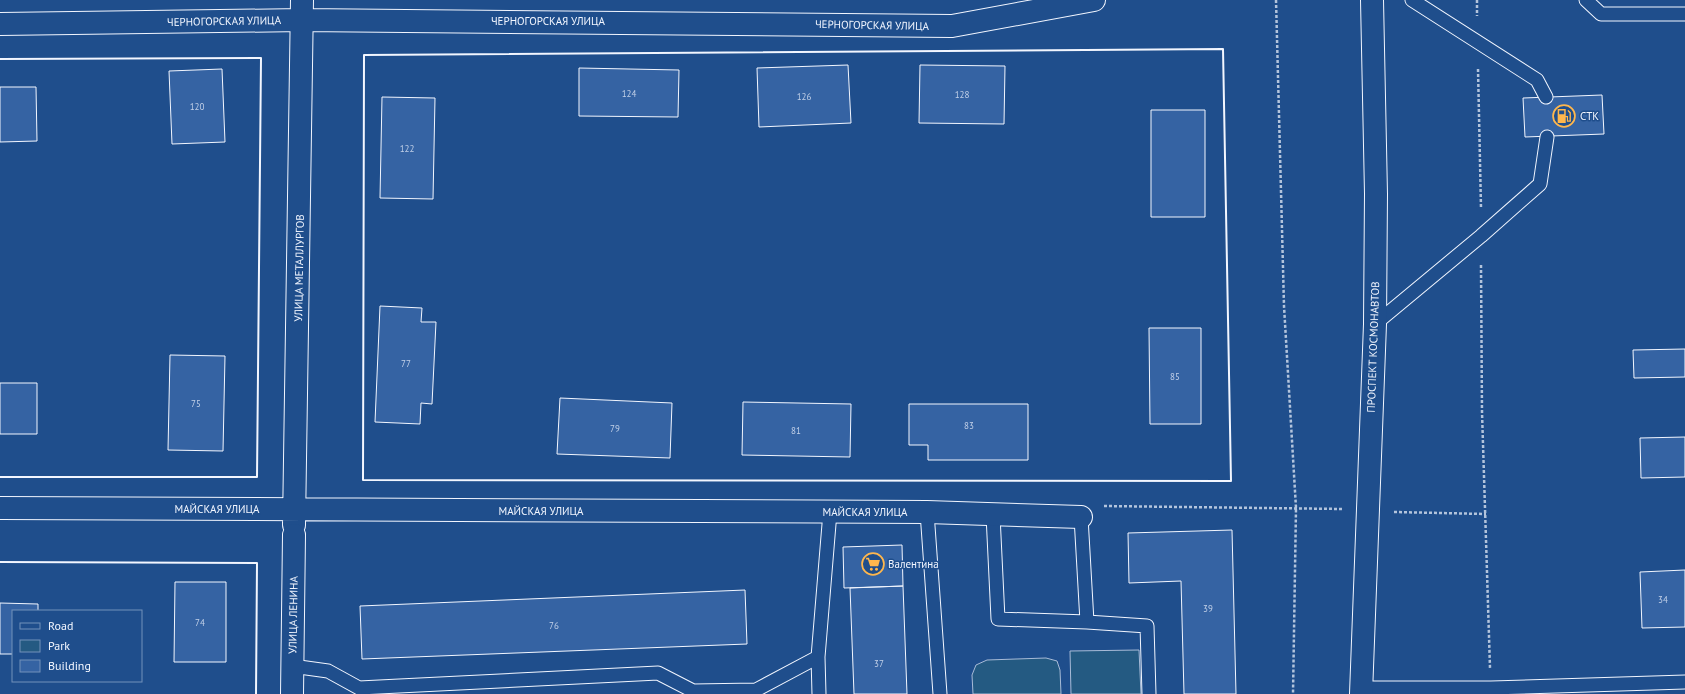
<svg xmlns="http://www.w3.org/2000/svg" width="1685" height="694" font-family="'PT Sans',sans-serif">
	<rect width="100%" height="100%" fill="#1f4e8c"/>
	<path fill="#245a82" stroke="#a8bbd7" d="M1139,650l2,44h-70l-1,-43z
		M1046,658l11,3 3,9 1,24h-88l-1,-19 4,-10 11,-5z"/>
	<path fill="#3563a3" stroke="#f2f6ff" d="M848,65l3,58 -92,4 -2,-59z
		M920,65l85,1 -1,58 -85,-1z
		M579,68l100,2 -1,47 -99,-1z
		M222,69l3,73 -53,2 -3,-73z
		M0,87h36l1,54 -37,1z
		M1602,95l2,39 -79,3 -2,-39z
		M382,97l53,1 -2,101 -53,-1z
		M1151,110h54v107h-54z
		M380,306l42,2 -1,14h15l-4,82 -11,-1 -1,21 -45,-2z
		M1149,328h52v96h-51z
		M1685,349v28l-51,1 -1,-28z
		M170,355l55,1 -2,95 -55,-1z
		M0,383h37v51h-37z
		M560,398l112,5 -2,55 -113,-4z
		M743,402l108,2 -1,53 -108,-2z
		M909,404h119v56h-100v-15h-19z
		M1685,437v40l-44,1 -1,-40z
		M1232,530l4,164h-52l-3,-113 -52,2 -1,-50z
		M902,545l1,41 -59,2 -1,-41z
		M1685,570v57l-43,1 -2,-56z
		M175,582h51v80h-52z
		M903,586l4,108h-53l-4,-106z
		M745,590l2,54 -385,15 -2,-53z
		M0,603l38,1v7h-25v43h-13z"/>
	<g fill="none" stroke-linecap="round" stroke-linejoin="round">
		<g stroke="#f2f6ff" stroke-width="15">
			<path id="lane" d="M1412,0l125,80 9,17
				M1586,0l15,14h84
				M1375,324l106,-88 59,-52 7,-47
				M927,512l13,182
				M993,515l5,104 89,3
				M1081,517l6,105 60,4 2,68
				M818,657l1,37
				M292,666l36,5 31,17 299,-15 35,18 63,-1 62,-33 12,-145
				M1362,688h129l194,-6"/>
		</g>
		<g stroke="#f2f6ff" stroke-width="24">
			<path id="street" d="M0,24l302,-4 650,6 142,-26
				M0,508l927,4 154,5
				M294,525l8,-525"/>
		</g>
		<g stroke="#f2f6ff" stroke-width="24">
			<path id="secondary" d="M292,694l2,-159
				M1361,694l14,-370 1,-130 -4,-194"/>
		</g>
		<path stroke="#b3c4dc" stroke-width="2.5" stroke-dasharray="3 2" stroke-linecap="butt" d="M1276,0l8,306 12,202 -3,186
			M1477,0v16
			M1478,69l3,139
			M1481,265l1,147 8,256
			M1104,506l239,3
			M1394,512l92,2"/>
		<use href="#lane" stroke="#1f4e8c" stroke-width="13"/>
		<use href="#street" stroke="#1f4e8c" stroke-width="22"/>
		<use href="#secondary" stroke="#1f4e8c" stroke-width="22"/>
		<path stroke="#f2f6ff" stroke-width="2" d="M1223,49l8,432 -868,-1 1,-425z
			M0,59l261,-1 -4,419h-257
			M0,562l257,1 -1,131"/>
	</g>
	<defs>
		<g id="fuel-ring" transform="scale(1.15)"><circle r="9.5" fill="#1f4e8c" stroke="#ffb74d" stroke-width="1.5"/><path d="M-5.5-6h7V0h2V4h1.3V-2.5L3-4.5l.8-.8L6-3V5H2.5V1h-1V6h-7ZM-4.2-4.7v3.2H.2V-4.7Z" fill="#ffb74d"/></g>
		<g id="supermarket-ring" transform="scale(1.15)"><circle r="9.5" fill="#1f4e8c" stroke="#ffb74d" stroke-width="1.5"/><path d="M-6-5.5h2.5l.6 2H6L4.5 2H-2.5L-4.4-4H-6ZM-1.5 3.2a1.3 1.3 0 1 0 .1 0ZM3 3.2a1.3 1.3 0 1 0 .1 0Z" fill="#ffb74d"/></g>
	</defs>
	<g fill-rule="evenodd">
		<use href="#fuel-ring" x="1564" y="116"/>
		<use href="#supermarket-ring" x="873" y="564"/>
	</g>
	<g text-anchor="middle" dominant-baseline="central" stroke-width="3" stroke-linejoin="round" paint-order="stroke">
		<g font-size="9" fill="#c3d1e8">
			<text x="629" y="93">124</text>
			<text x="962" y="94">128</text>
			<text x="804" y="96">126</text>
			<text x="197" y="106">120</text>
			<text x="407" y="148">122</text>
			<text x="406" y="363">77</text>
			<text x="1175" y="376">85</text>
			<text x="196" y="403">75</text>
			<text x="969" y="425">83</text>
			<text x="615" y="428">79</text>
			<text x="796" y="430">81</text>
			<text x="1663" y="599">34</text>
			<text x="1208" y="608">39</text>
			<text x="200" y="622">74</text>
			<text x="554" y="625">76</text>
			<text x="879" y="663">37</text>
		</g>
		<g font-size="11" fill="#f2f6ff" stroke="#1f4e8c">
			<text transform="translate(224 21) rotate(-1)">ЧЕРНОГОРСКАЯ УЛИЦА</text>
			<text x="548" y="21">ЧЕРНОГОРСКАЯ УЛИЦА</text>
			<text transform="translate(872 25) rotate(1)">ЧЕРНОГОРСКАЯ УЛИЦА</text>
			<text transform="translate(299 268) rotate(-89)">УЛИЦА МЕТАЛЛУРГОВ</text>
			<text transform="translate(1373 347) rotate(-88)">ПРОСПЕКТ КОСМОНАВТОВ</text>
			<text x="217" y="509">МАЙСКАЯ УЛИЦА</text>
			<text x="541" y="511">МАЙСКАЯ УЛИЦА</text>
			<text x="865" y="512">МАЙСКАЯ УЛИЦА</text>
			<text transform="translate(293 615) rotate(-89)">УЛИЦА ЛЕНИНА</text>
		</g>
		<g font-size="11" fill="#f2f6ff" stroke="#1f4e8c" text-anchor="start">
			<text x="1580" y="116">СТК</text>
			<text x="888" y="564">Валентина</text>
		</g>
	</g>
	<rect x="12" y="610" width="130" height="72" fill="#1f4e8c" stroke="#7391ba"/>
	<rect x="20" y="623" width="20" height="6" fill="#1f4e8c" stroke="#7391ba"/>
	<text x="48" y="630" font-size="12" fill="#f2f6ff">Road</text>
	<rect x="20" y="640" width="20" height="12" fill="#245a82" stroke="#7391ba"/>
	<text x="48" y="650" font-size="12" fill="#f2f6ff">Park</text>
	<rect x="20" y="660" width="20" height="12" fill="#3563a3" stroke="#7391ba"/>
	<text x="48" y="670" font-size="12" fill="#f2f6ff">Building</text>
</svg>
